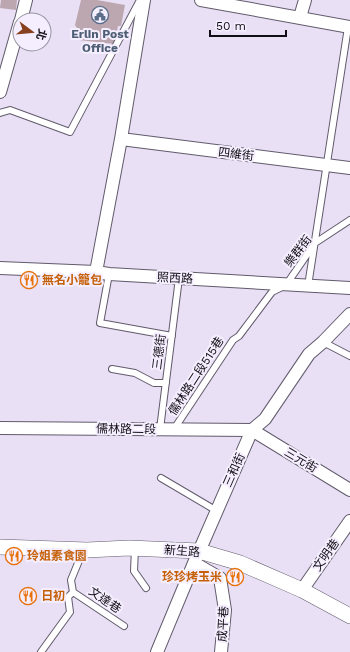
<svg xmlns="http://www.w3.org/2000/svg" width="350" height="652" font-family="'Work Sans','Noto Sans TC',sans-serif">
	<rect width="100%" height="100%" fill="#e9e0f5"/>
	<path fill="#bca6b0" d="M1,0h16l-1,10 -16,-2z
		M81,0h16l28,5 -4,21h-3l-4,18 -35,-4v-9l-4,-6z"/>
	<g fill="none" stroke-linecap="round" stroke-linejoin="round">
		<g stroke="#615a6b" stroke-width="8">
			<path id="service" d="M0,113l10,-3 60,22 70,-132
				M109,274l-9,49 72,13
				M308,286l40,-259
				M323,342l27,14
				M112,369l23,4 19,10h12
				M160,429l19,-151
				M174,429l59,-89 6,-4 33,-44 14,-7 29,-42 35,-23
				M161,478l56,33
				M135,548l-1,23 12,17
				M73,592l51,34
				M41,652l29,-40 -2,-15 5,-5 -2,-12 12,-29"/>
		</g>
		<g stroke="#615a6b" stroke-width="14">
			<path id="minor" d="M201,0l149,27
				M300,17l5,-17
				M21,20l5,-20
				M0,92l20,-70
				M121,139l229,29
				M0,268l96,4 13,2 241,14
				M96,272l25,-133 23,-139
				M0,428l252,2 98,60
				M194,563l26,15 5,32 -4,42
				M302,590l48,-69
				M157,652l37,-89 58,-133 13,-11 44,-65 14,-12 27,-28"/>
		</g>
		<g stroke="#615a6b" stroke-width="16">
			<path id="tertiary" d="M0,547l87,3 42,-2 70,3 41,12 62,27 48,26"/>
		</g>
		<use href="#service" stroke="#fff" stroke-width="6"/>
		<use href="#minor" stroke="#fff" stroke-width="12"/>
		<use href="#tertiary" stroke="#fff" stroke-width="15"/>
	</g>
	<defs>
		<g id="civic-ring" transform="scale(0.9)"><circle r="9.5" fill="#f5eeff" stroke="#5c6f8a" stroke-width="1.5"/><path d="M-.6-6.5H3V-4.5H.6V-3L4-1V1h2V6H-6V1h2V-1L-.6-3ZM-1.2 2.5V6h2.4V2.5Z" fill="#5c6f8a"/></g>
		<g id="restaurant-ring" transform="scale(0.9)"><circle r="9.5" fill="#f5eeff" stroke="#e8710a" stroke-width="1.5"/><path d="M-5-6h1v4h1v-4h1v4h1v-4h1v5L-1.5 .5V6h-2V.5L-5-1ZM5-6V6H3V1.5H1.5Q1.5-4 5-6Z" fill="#e8710a"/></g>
	</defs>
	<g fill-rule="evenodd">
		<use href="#civic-ring" x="100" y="15"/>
		<use href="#restaurant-ring" x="29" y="280"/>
		<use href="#restaurant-ring" x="14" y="556"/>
		<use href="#restaurant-ring" x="235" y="577"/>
		<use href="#restaurant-ring" x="28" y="596"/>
	</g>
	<g text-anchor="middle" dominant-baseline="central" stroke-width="4" stroke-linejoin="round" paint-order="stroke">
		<g font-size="12" font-weight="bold" fill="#4e5e75" stroke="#f5eeff">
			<text x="100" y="34">Erlin Post<tspan x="100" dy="14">Office</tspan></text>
		</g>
		<g font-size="12" fill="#100d14" stroke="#f5eeff">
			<text transform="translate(236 154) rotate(7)">四維街</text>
			<text transform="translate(298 251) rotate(-52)">樂群街</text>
			<text transform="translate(175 278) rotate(3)">照西路</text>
			<text transform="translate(159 352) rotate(-83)">三德街</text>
			<text transform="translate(196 376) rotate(-57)">儒林路二段515巷</text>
			<text transform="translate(126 429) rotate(1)">儒林路二段</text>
			<text transform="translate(301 460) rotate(31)">三元街</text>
			<text transform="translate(234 470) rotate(-66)">三和街</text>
			<text transform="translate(182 551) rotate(4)">新生路</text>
			<text transform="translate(326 555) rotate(-55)">文明巷</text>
			<text transform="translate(105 600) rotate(34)">文達巷</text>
			<text transform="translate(223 624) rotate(-87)">成平巷</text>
		</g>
		<g font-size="12" font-weight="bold" fill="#c56008" stroke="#f5eeff" text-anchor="start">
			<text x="42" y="280">無名小籠包</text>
			<text x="27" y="556">玲姐素食園</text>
			<text x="222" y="577" text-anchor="end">珍珍烤玉米</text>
			<text x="41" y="596">日初</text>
		</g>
	</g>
	<g transform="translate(32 32) rotate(106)"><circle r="19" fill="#f5eeff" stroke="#9994a1"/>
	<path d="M0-3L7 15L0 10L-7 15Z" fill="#88411f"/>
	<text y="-6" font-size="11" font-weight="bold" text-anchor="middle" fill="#100d14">北</text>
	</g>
	<path d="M210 30v6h76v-6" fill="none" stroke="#100d14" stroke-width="2"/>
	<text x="216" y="30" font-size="12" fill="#100d14" stroke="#f5eeff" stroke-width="3" paint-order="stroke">50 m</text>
</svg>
